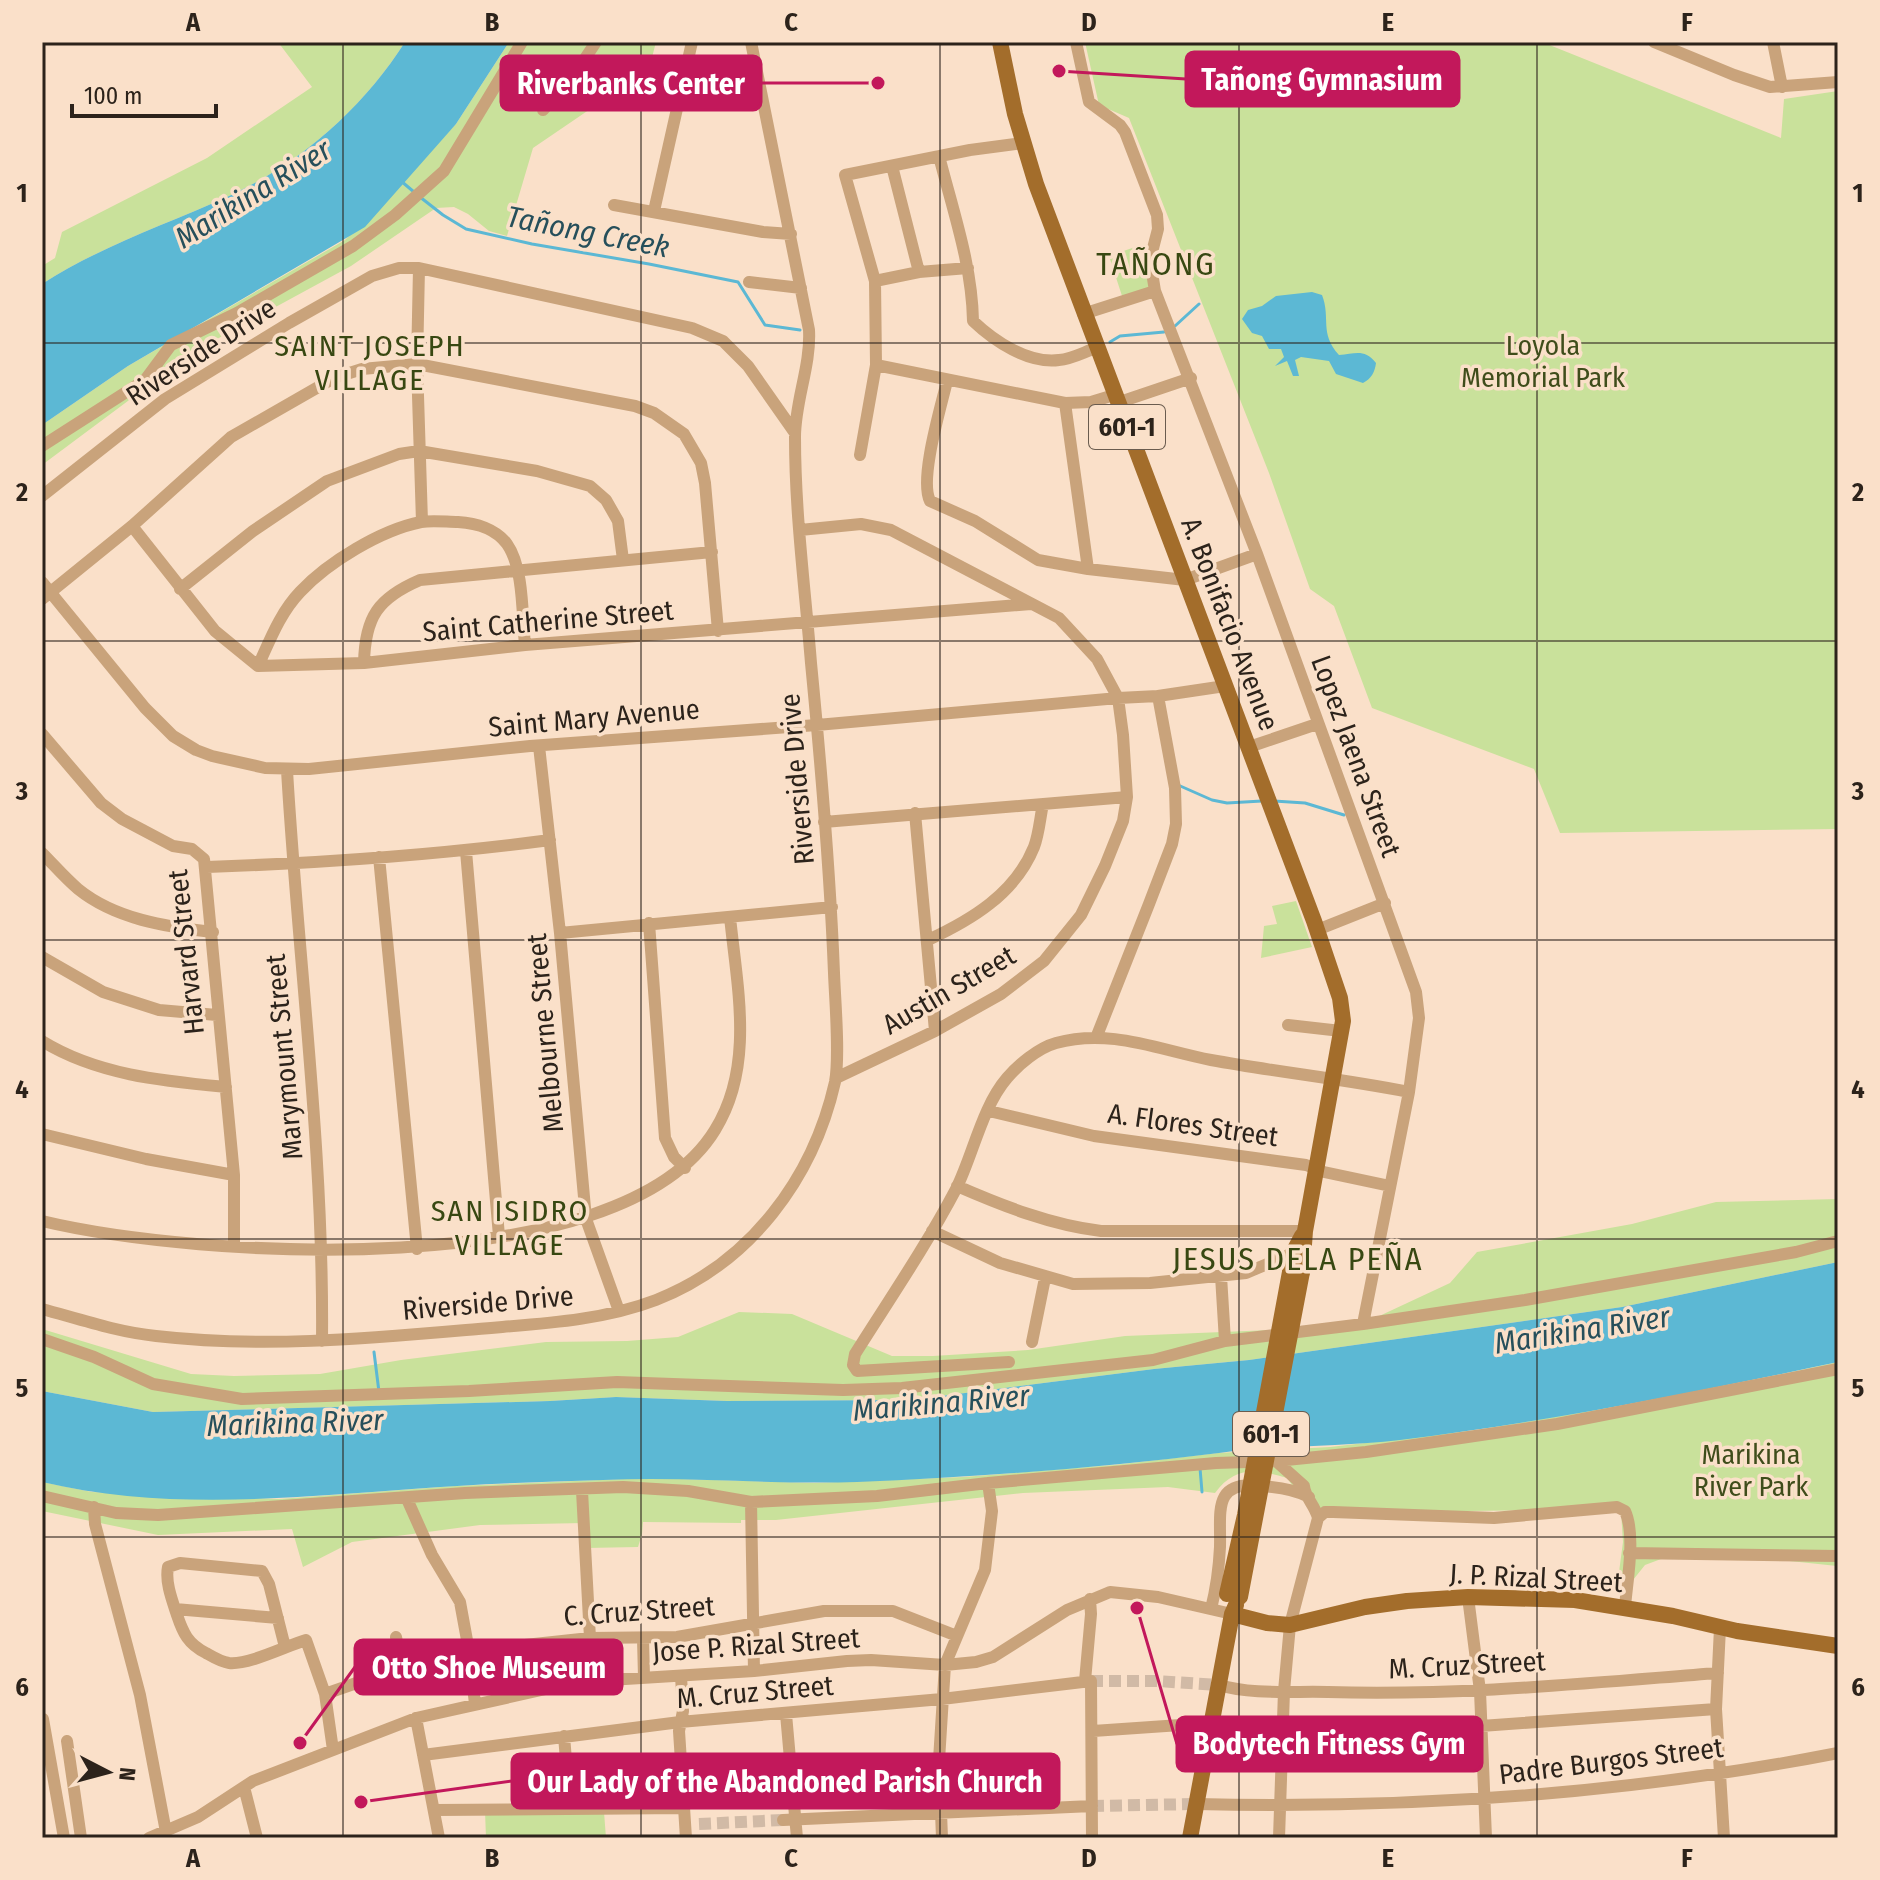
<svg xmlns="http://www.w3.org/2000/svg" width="1880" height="1880" font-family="'Fira Sans Condensed',sans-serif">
	<rect width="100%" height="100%" fill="#fae0c9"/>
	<path fill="#c9e19b" d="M278,42h127c-42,66 -104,121 -176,154 -64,29 -128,50 -187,88v-18l13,-8 7,-26 145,-74 105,-71z
		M509,42h147l-7,27 -116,79 -26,88 -18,-5 -21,-17 -14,-7 -18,1 -85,58 -156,85 -153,114v-40l86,-59 217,-126 111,-116z
		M1085,42h457l239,96 3,-39 54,-8v738l-278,4 -26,-64 -162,-61 -38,-102 -24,-17 -41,-116 -140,-355 -30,-13z
		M1138,246l8,1 -2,11 7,32 -28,9 -14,-43z
		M1296,901l16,46 -51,11 3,-32 13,-2 -5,-18z
		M1838,1199v63l-216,45 -373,53 -95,9 -244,31 -183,1 -111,-4 -66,4 -397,11 -111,-21v-62l149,45 43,2 86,-2 81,-14 145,-18 81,-1 51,-4 61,-25 53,2 100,42h41l95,-6 97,-14 146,-6 104,-12 75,-35 27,-31 155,-28 84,-22z
		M1838,1362l-1,204 -152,-16 -40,15 -12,15 -14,-8 4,-30 -2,-31 -71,-1 -238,3 -25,-35c-30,-9 -52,-12 -72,15l-47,-6 -145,6 -247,27h-35v3l-98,-1 -1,12 -4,13 -52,1 -2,-25 -104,2 -128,17 -49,25 -11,-38 -134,6 -116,-24v-29l50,10 187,7 176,-13 193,-8 166,5 149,-6 151,-12 104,-12 112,-6 147,-17 208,-35z
		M485,1811l119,1 2,26h-120z"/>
	<path fill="#5cb8d4" d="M405,42h104l-53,82 -91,103 -237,139 -86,59v-141c59,-38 123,-59 187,-88 72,-33 134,-88 176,-154z
		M1312,292l10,3c9,23 -3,38 17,60 16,-1 25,-7 37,8 -1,9 -5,16 -13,20l-27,-9 -7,-13 -28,-4 -6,3 4,16h-6l-6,-15 -12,5 9,-9 -3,-8h-12l-7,-13 -10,-3 -10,-14 6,-9 14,-4 14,-10z
		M1838,1262v100c-145,31 -291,60 -438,78 -60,7 -121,5 -181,13 -120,15 -241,24 -362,29 -85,3 -169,-6 -254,-2 -64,2 -127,4 -191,9 -125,9 -247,22 -370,-7v-91l111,21 397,-11 66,-4 111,4 183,-1 244,-31 95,-9 373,-53z"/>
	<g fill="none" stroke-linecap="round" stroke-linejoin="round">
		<path stroke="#5cb8d4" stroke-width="3" d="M401,181l13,11
			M420,197l23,18 23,14 66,15 117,20 89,18 27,43 35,5
			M1175,326l24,-22
			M1110,342l10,-6 44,-4
			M1178,785l34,15 15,3 35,-2
			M1274,801l31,2 39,12
			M374,1352l5,40
			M1200,1468l2,24"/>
		<path stroke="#d1baa6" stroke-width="12" stroke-dasharray="12 6" stroke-linecap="butt" d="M1091,1681h66l62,4
			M1092,1806l104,-2
			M699,1824l84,-4"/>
		<path stroke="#c9a37b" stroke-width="12" d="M1076,42l13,60 31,23 5,7 32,83 1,14 -8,31 5,31 102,263 159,438 3,26 -10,74 -46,232
			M1654,42l80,33 36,12 68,-5
			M1773,42l9,45
			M543,110l31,-35 22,-33
			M939,156c14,55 33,109 34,165 21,20 55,43 86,39 13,-1 25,-8 37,-12
			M892,166l27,106
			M614,205l149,27 28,2
			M654,211l38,-169
			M419,268l-2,96 5,158
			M875,281l44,-9 49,-4
			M749,282l52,6
			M1083,314l72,-23
			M876,365l189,38 26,-1 23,-7
			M947,381c-6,26 -28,98 -17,120l45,20 63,39 50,9 97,11 72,-26
			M1065,403l23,166
			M1117,403l74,-25
			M42,446l103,-66 26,-35 66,-32 116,-67 42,-31 49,-44 78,-129
			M860,455l16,-90 -1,-84 -30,-106 125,-25 53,-7
			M42,496l123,-97 124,-76 83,-47 27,-8h20l273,60 31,13 25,25 47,67
			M132,526l83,105 43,35 106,-3 161,-18 506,-41
			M800,530l61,-6 30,6 168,88 38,41 21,39 5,37 4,62 -4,24 -18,45 -24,49 -37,46 -43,33 -66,37 -99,47
			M42,582l103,126 28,28 23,14 16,6 53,12 44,1 221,-23 287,-21 301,-27 40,-2 67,-10
			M180,589l73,-58 74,-50 72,-27 20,-3 118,20 53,15 16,14 12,21 5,39
			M42,599l90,-73 99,-89 103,-59 28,-9 55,-5 218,42 19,7 30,21 17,29 4,20 13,148
			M364,663c1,-46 14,-65 56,-83l292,-28
			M258,666c12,-26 22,-53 42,-74 28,-30 81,-62 121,-70 12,-2 26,0 37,0 18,1 38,7 49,22 17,24 15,72 18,101
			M42,734l59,69 21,16 51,27 19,3 12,10 30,316v71
			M539,746l21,187 26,286 33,92
			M1249,747l68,-23
			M287,770c11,190 37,381 35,571
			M915,813l20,218
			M824,822l303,-25
			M466,851l33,385
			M42,853c12,12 23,25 36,36 37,30 88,38 135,43
			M379,857l38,392
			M207,867c115,-4 229,-12 343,-27
			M649,923l16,215 9,19 11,11
			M1317,930l68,-27
			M560,933l272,-26
			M928,940c43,-20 87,-46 106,-93 5,-13 6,-29 9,-43
			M42,957l61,35 56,18 58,5
			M1288,1025l53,6
			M1096,1038l53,-134 23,-60 4,-20 -1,-36 -17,-92
			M42,1041c55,34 121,40 184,46
			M989,1111l105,25 212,29 18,7 66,14
			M42,1134l104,25 88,16
			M957,1186c46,20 94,39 144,45h204
			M42,1221c155,37 578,64 673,-91 40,-64 22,-143 15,-213
			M932,1231l68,32 73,21 77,-1 96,-10 47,-20
			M1221,1276l4,65
			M42,1309c37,10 75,23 114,27 103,12 207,3 310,-6 63,-6 130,-7 190,-30 94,-37 157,-121 179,-218 5,-26 0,-81 -1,-109 -4,-103 -13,-207 -23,-310 -6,-75 -16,-150 -16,-226 0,-36 16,-71 14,-107l-58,-288
			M42,1339l52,18 59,27 89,15 227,-8 148,-9 226,8 59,-2 251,-28 72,-19 138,-17 162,-24 271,-48 42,-11
			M1032,1342l13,-64
			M1009,1362l-152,9 -4,-6 2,-11c34,-54 71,-108 101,-165 17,-34 26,-82 51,-111 11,-13 31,-30 49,-35 54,-15 103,7 155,17 66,12 132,19 198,32
			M1276,1461l28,25c1,12 11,19 14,32l-28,107 -6,66 -5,147
			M582,1491l8,147
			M42,1496l74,17 42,2 307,-22 158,-6 65,4 63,11 126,-6 111,-13 228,-20 60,-2 90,-9 191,-28 281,-55
			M407,1499l25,56 28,47 9,49 6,53
			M751,1502l3,169
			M94,1507l1,17 45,171 26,137
			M1318,1518l7,-6h8l161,6 123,-11 8,4c11,24 2,70 0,96
			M1629,1553l209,3
			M1468,1597l12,94 6,147
			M175,1609l103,9
			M1211,1609c5,-20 8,-41 9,-62 1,-35 -8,-67 41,-61 16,1 33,3 48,11
			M1720,1628l-4,81 8,129
			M396,1637l6,30
			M643,1639l1,38
			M285,1647l-16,-63 -7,-13 -82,-8 -12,4c-3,15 4,33 9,48 6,18 11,29 29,38 7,4 15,9 23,10 20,2 57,-17 77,-23l19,54 8,56
			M681,1676l2,35 -4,20 7,107
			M1085,1681l6,-67 -1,-15
			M1219,1685c33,10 74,6 109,7 130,4 260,-9 390,-19
			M325,1694l77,-27 67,-16 121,-13 87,-1 147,-26h69l64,25
			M786,1714l11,124
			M416,1718l23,120
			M43,1719l21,119
			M1481,1726l235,-17
			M1093,1731l102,-7 87,6
			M564,1736l3,36
			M67,1741l14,97
			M423,1755l257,-33 262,-23 149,-18 1,157
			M244,1787l13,51
			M1196,1804c214,5 432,-10 642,-51
			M435,1810l249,-2
			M783,1820l309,-14
			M149,1838l49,-21 55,-36 163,-63 161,-36 177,-11 93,-10 24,-1 74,5 31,-3 17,-5 74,-47 43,-18 48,5 74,17
			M942,1838l-3,-78 6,-95 40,-95 7,-59 -4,-28"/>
		<path stroke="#a36d2b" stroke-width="16" d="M1000,42l15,72 21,70 278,737 26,77 3,23 -38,210 -3,41
			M1290,1272l3,-19 9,-17
			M1232,1614l35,9 23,2 75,-18 42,-6 61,-4 107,3 98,16 64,15 101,15
			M1190,1838l42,-224 4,-9"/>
		<path stroke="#a36d2b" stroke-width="16" d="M1227,1594l18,-79 45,-243
			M1240,1597l62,-325"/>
	</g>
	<path fill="none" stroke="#2c231b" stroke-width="2" stroke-opacity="0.55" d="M343,42v1796M641,42v1796M940,42v1796M1239,42v1796M1537,42v1796M42,343h1796M42,641h1796M42,940h1796M42,1239h1796M42,1537h1796"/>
	<g text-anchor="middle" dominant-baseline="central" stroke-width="7" stroke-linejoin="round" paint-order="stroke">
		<g fill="#fae0c9" stroke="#6a5c4f" stroke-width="2">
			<rect x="1089" y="405" width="76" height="44" rx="6"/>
			<rect x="1233" y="1412" width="76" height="44" rx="6"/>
		</g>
		<g font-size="26" font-weight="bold" fill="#2c231b">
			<text x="1127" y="427">601-1</text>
			<text x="1271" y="1434">601-1</text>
		</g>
		<g font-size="28" fill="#3f4d1b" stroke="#fae0c9">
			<text x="1543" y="345">Loyola<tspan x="1543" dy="32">Memorial Park</tspan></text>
			<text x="1751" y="1454">Marikina<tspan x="1751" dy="32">River Park</tspan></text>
		</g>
		<g font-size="28" fill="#2c231b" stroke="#fae0c9">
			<text transform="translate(201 352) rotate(-33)">Riverside Drive</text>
			<text transform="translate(548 621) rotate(-5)">Saint Catherine Street</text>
			<text transform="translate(1230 624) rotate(69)">A. Bonifacio Avenue</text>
			<text transform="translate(594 718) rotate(-5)">Saint Mary Avenue</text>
			<text transform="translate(1356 756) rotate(70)">Lopez Jaena Street</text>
			<text transform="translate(797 779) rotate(-95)">Riverside Drive</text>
			<text transform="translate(186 952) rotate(-96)">Harvard Street</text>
			<text transform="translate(949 990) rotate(-30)">Austin Street</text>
			<text transform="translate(545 1033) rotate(-95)">Melbourne Street</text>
			<text transform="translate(284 1057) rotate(-95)">Marymount Street</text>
			<text transform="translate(1193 1125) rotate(8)">A. Flores Street</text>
			<text transform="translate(488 1303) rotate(-5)">Riverside Drive</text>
			<text transform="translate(1536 1578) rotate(3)">J. P. Rizal Street</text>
			<text transform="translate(639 1611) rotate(-4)">C. Cruz Street</text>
			<text transform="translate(756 1645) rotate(-4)">Jose P. Rizal Street</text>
			<text transform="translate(1467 1665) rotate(-3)">M. Cruz Street</text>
			<text transform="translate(755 1692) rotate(-5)">M. Cruz Street</text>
			<text transform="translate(1611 1761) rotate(-7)">Padre Burgos Street</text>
		</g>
		<g font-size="30" font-style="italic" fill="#264f5b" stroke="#fae0c9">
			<text transform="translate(253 194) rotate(-32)">Marikina River</text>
			<text transform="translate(588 232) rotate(11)">Tañong Creek</text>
			<text transform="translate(1582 1330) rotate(-9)">Marikina River</text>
			<text transform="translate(941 1403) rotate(-5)">Marikina River</text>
			<text transform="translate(295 1423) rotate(-2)">Marikina River</text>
		</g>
		<g font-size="30" letter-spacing="2" fill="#384812" stroke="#fae0c9">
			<text x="370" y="346">SAINT JOSEPH<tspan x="370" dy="34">VILLAGE</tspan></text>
			<text x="510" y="1211">SAN ISIDRO<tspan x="510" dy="34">VILLAGE</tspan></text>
		</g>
		<g font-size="32" letter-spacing="2" fill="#384812" stroke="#fae0c9">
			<text x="1156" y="264">TAÑONG</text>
			<text x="1298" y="1259">JESUS DELA PEÑA</text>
		</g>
	</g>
	<path fill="none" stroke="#c2185b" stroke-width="3" d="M1059 71L1186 79M878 83L761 83M300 1743L355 1667M1137 1608L1177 1744M361 1802L512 1781"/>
	<g fill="#c2185b" stroke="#fae0c9" stroke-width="3">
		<circle cx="1059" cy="71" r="8"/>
		<circle cx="878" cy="83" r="8"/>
		<circle cx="300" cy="1743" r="8"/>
		<circle cx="1137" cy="1608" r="8"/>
		<circle cx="361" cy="1802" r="8"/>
	</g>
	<g fill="#c2185b" stroke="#c2185b" stroke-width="3">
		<rect x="1186" y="52" width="273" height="54" rx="8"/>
		<rect x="501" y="56" width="260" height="54" rx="8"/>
		<rect x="355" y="1640" width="267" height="54" rx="8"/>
		<rect x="1177" y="1717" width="305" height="54" rx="8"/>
		<rect x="512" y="1754" width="547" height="54" rx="8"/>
	</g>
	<g font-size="30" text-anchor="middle" font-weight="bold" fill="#fff">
		<text x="1322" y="90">Tañong Gymnasium</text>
		<text x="631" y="94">Riverbanks Center</text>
		<text x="489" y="1678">Otto Shoe Museum</text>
		<text x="1329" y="1754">Bodytech Fitness Gym</text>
		<text x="785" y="1792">Our Lady of the Abandoned Parish Church</text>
	</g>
	<rect width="1880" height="1880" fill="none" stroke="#fae0c9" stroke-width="88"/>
	<g transform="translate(108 1772) rotate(96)" stroke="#fae0c9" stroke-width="6" paint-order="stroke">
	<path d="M0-6L14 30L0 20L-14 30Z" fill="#2c231b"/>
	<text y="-12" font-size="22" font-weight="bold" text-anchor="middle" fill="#2c231b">N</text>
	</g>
	<path d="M72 104v12h144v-12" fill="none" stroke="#2c231b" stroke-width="4"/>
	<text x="84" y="104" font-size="24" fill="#2c231b" stroke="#fae0c9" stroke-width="6" paint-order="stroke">100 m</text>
	<rect x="44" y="44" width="1792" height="1792" fill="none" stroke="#2c231b" stroke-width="3"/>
	<g font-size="26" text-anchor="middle" font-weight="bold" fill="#2c231b">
		<text x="193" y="31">A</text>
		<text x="492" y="31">B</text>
		<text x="791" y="31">C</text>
		<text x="1089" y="31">D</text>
		<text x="1388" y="31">E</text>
		<text x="1687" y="31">F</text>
		<text x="22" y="202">1</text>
		<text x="1858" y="202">1</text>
		<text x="22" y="501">2</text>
		<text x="1858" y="501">2</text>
		<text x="22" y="800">3</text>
		<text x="1858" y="800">3</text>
		<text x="22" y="1098">4</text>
		<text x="1858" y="1098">4</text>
		<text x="22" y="1397">5</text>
		<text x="1858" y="1397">5</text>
		<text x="22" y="1696">6</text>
		<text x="1858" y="1696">6</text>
		<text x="193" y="1867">A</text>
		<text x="492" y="1867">B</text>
		<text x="791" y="1867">C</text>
		<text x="1089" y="1867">D</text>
		<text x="1388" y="1867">E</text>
		<text x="1687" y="1867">F</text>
	</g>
</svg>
